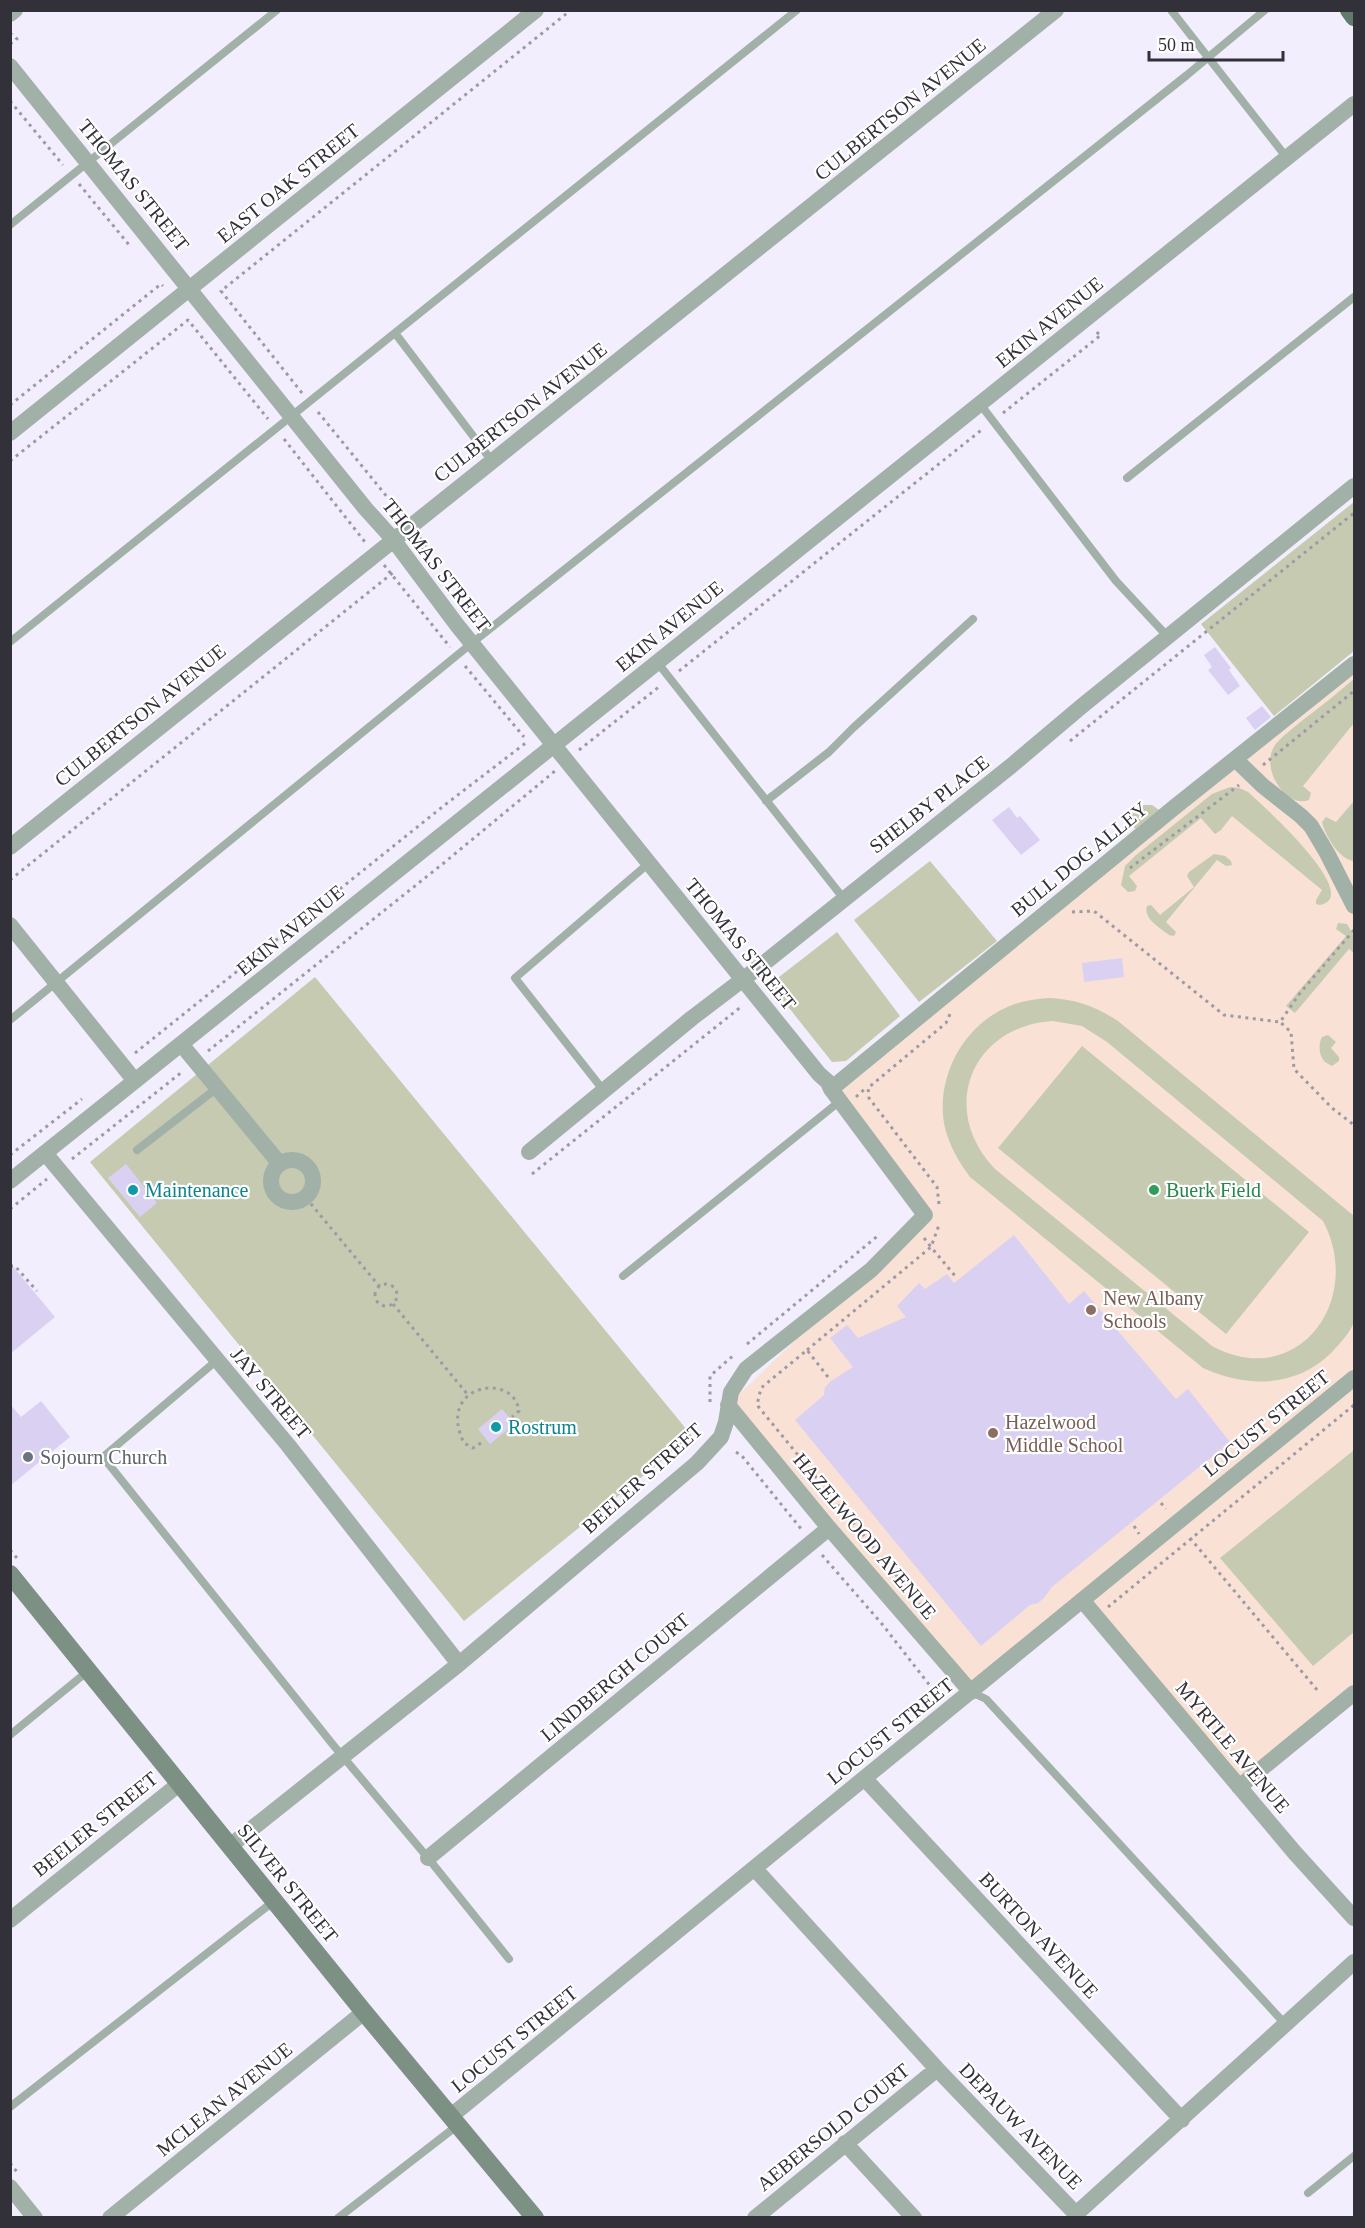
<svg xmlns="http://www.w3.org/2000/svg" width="1365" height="2228" font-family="Georgia,serif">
	<rect width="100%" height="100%" fill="#f2eefd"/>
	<path fill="#f9e1d6" d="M1354,664v1029l-115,94 -157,-187 -111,92 -243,-287 197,-190 -94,-126z"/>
	<path fill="#c5cab1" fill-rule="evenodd" d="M1354,502v149l-80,65 -73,-92z
		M1354,679v44l-51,63 8,7 -2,7c-22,9 -50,-31 -34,-55 6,-8 16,-15 24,-22 19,-14 37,-29 55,-44z
		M1230,787l9,1 9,4c11,10 117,104 72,113l-4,-1v-4l6,-10 -90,-74 -11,14 -6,4 -14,-16 -72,58 8,10 -2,5 -7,1 -7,-7 4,-19 10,-10 77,-62z
		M1354,801v60c-14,-1 -29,-25 -32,-39l4,-5 10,5z
		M1144,805h8l7,5 -24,19 -6,-12 5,-8z
		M1214,854l11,2 6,5 1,4 -6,1 -9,-6 -51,62 10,10 -2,4 -5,-1c-9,-7 -26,-16 -22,-29l4,-1 9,10 34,-28 -7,-11 2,-4z
		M930,861l67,80 -78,61 -65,-82z
		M1338,923l9,1 7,12v17l-5,-4 -54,64 -9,-7 60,-70 -10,-7z
		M837,932l63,84 -54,45 -14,1 -62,-78z
		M315,977l377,459 -228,185 -374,-459z
		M1048,998c27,1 47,8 70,23l236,195c1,24 0,49 0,74 0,10 3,23 0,32 -4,11 -14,21 -22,30 -36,36 -84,36 -129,16l-233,-191c-11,-15 -20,-30 -25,-49 -11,-50 19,-105 67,-123 11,-4 24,-6 36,-7zM1053,1021l29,5 25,16 216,179c42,79 -26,171 -111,125l-217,-177c-57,-59 -24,-143 58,-148z
		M1328,1035l8,7 -5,6 8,9v4l-7,5 -7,-4c-6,-6 -7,-17 -3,-25z
		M1082,1046l227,186 -83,102 -228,-186z
		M1354,1450v182l-41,34 -93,-108z"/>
	<path fill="#dad0f2" d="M1215,647l16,21 -2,2 11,16 -12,9 -20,-25 4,-3 -8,-12z
		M1262,706l9,11 -16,13 -9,-12z
		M1009,807l8,11 3,-2 20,24 -19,15 -29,-35z
		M1122,958l2,19 -40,5 -2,-19z
		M126,1164l31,39 -17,14 -32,-39z
		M1014,1235l55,69 15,-13 92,108 12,-10 42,53 -178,145 -8,11 -6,5 -8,2 -49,41 -186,-226 29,-25 1,-8 6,-6 22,-14 -23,-29 17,-13 11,13 48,-21 -9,-11 22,-23 6,6 22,-15 7,9z
		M10,1263l45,54 -45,37z
		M41,1401l29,36 -60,49v-82l11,13z
		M502,1409l13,15 -25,20 -12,-15z"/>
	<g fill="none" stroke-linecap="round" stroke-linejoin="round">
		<path stroke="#9d9aa6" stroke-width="3" stroke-dasharray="3 4.5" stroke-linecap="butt" d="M10,44l7,-5 -5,-5
			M10,101l53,64
			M79,184l51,62
			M1061,310l6,4
			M302,393l-81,-102 350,-281
			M10,405l151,-121 2,2
			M318,412l83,102
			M1003,413l98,-78 -5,-3
			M284,439l81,103
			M10,461l178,-141 80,99
			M420,538l7,8 -5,4
			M384,565l66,82
			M465,666l59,71
			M679,671l305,-243
			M1070,741l284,-228
			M579,750l81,-64
			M1263,765l91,-74
			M1130,868l109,-83
			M10,880l385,-309
			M1072,912l22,-1 130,104 56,7
			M1354,930l-54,63 -20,29 11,10 3,37 38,39 22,17
			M208,1051l237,-189 110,-91
			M135,1053l311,-249 81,-62
			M856,1097l11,-10
			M10,1155l72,-56
			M72,1159l110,-87
			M532,1174l210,-168
			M306,1198l74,89
			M939,1204l-2,-17 -68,-89 -1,-10 78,-65 4,-9
			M10,1209l37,-30
			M924,1238l7,9 8,-22
			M10,1266h5l22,25
			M375 1295a11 11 0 1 1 22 0a11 11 0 1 1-22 0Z
			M393,1304l75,91
			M747,1344l133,-110
			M807,1350l124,-103 25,30
			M828,1377l-21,-27 -46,38 -4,17 171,209
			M710,1402v-26l25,-22
			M481,1443l-8,5 -9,-5c-29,-59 50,-72 55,-32l-7,6
			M736,1452l6,4 60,74
			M1161,1503l5,6
			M1134,1526l5,8
			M1190,1538l128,153
			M10,1550l7,8
			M822,1555l60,69 56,72
			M1108,1607l246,-202
			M10,2163l7,9"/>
		<path stroke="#a2b1a7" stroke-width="8" d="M1171,10l116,148
			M10,225l267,-215
			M395,333l97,128
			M980,404l136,177 52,56
			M1127,478l227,-181
			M10,642l787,-632
			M657,662l187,237
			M766,801l63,-49 24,-24 120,-109
			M10,1020l462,-377 715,-568 78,-65
			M604,1091l-89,-113 134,-115
			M137,1150l80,-62
			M623,1276l217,-175
			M216,1361l-113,96 231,289 94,112 81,101
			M971,1692l15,7 301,327
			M10,1735l78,-64
			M10,2107l264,-206
			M1308,2193l46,-37
			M338,2218l120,-93"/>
		<path stroke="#a2b1a7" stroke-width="16" d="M10,14l5,-4
			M10,66l355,442 27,30 65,87 362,449 9,8 3,7 94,126 -54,55 -125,99 -15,23 -5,30 -5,15 -24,26 -238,201 -229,182
			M10,433l526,-423
			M1235,759l28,27 38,30 10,10 16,27 27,53
			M10,847c348,-281 698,-558 1046,-837
			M10,925l125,156
			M181,1044l99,120
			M831,1089l345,-283 178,-142
			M529,1152l163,-134 71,-54 248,-198 71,-60 272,-220
			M45,1153l243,292 171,219
			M271 1181a21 21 0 1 1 42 0a21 21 0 1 1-42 0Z
			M10,1181l1344,-1077
			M728,1405l101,123 142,164
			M1082,1600l213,253 59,65
			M865,1779l317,341
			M1239,1787l115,-94
			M428,1858l401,-330
			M755,1869l182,200 139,145 278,-252
			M10,1920l169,-136
			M451,2116l903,-738
			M845,2143l69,75
			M10,2187l25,31
			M110,2218l254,-206
			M755,2218l182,-149"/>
		<path stroke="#7c9184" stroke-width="18" d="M10,1574l354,438 171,206"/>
		<path stroke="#617b6b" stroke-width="18" d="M1349,10l5,7"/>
	</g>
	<g fill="#0f9aa8" stroke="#fff" stroke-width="2">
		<circle cx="133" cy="1190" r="6"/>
		<circle cx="496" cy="1427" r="6"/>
	</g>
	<circle fill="#2e9e5b" stroke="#fff" stroke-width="2" cx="1154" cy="1190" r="6"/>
	<g fill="#8d6e63" stroke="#fff" stroke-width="2">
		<circle cx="1091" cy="1310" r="6"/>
		<circle cx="993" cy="1433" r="6"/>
	</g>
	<circle fill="#6b7280" stroke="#fff" stroke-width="2" cx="28" cy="1457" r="6"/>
	<g text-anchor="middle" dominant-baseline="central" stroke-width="4.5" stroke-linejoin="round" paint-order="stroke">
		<g font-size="20" fill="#323039" stroke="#fff">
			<text transform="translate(900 109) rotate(-39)">CULBERTSON AVENUE</text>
			<text transform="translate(288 183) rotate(-39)">EAST OAK STREET</text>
			<text transform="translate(134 185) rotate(51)">THOMAS STREET</text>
			<text transform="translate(1049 322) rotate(-39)">EKIN AVENUE</text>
			<text transform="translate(520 412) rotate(-38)">CULBERTSON AVENUE</text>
			<text transform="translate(437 565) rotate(52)">THOMAS STREET</text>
			<text transform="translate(669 626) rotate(-39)">EKIN AVENUE</text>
			<text transform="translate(140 715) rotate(-39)">CULBERTSON AVENUE</text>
			<text transform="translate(929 804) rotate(-38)">SHELBY PLACE</text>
			<text transform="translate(1079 859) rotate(-39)">BULL DOG ALLEY</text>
			<text transform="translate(290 930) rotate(-39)">EKIN AVENUE</text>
			<text transform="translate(741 944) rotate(51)">THOMAS STREET</text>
			<text transform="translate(271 1393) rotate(50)">JAY STREET</text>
			<text transform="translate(1266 1423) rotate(-39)">LOCUST STREET</text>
			<text transform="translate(642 1478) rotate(-42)">BEELER STREET</text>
			<text transform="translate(865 1536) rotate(50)">HAZELWOOD AVENUE</text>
			<text transform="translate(615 1677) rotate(-40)">LINDBERGH COURT</text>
			<text transform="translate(890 1731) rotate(-39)">LOCUST STREET</text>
			<text transform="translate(1233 1747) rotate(50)">MYRTLE AVENUE</text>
			<text transform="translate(95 1824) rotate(-39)">BEELER STREET</text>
			<text transform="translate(288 1883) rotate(51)">SILVER STREET</text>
			<text transform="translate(1039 1935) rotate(47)">BURTON AVENUE</text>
			<text transform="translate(514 2039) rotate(-39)">LOCUST STREET</text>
			<text transform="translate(224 2099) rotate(-39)">MCLEAN AVENUE</text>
			<text transform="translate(1021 2126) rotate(46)">DEPAUW AVENUE</text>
			<text transform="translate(833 2127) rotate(-39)">AEBERSOLD COURT</text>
		</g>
		<g font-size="20" fill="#0d838f" stroke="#fff" text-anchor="start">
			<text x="145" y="1190">Maintenance</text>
			<text x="508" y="1427">Rostrum</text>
		</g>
		<g font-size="20" fill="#27864d" stroke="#fff" text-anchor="start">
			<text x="1166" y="1190">Buerk Field</text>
		</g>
		<g font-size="20" fill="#785e54" stroke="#fff" text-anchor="start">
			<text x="1103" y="1298">New Albany<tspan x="1103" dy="23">Schools</tspan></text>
			<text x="1005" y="1422">Hazelwood<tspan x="1005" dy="23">Middle School</tspan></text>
		</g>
		<g font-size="20" fill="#5b616d" stroke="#fff" text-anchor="start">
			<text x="40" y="1457">Sojourn Church</text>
		</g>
	</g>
	<rect width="1365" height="2228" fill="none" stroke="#323039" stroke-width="24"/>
	<path d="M1149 51v9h134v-9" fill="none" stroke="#323039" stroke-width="3"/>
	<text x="1158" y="51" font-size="18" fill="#323039" stroke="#ffffff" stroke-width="4.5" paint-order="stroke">50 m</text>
</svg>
